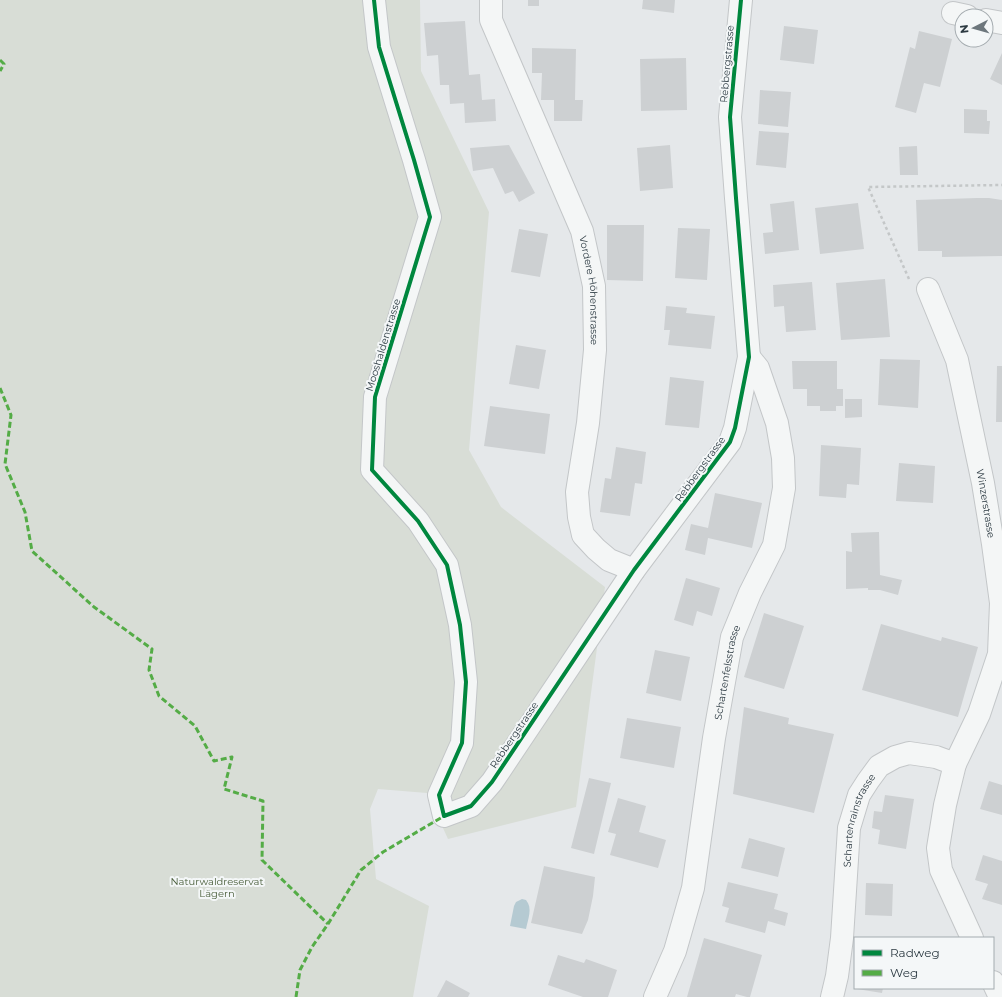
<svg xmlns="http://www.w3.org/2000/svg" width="1002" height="997" font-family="Montserrat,sans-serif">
	<rect width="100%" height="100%" fill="#e5e8ea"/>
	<path fill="#d8ddd6" d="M0,0h420l1,71 68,141 -20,238 32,57 104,80 -29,220 -128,32 -21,-46 -49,-4 -8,20 6,70 53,27 -16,91h-413z"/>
	<path fill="#b5cad2" d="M522,899l4,1c7,8 2,19 0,29l-16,-3 4,-20 2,-4z"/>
	<path fill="#cdd0d2" d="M528,0h11v6h-11z
		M643,0h32l-1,13 -32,-4z
		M465,21l4,54 11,-1 2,26 13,-1 1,22 -31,2 -1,-20 -14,1 -1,-19h-9l-2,-30 -11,1 -3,-33z
		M784,26l34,4 -4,34 -34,-4z
		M919,31l33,8 -12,48 -16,-4 -8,30 -21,-6 15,-60 5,2z
		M532,48l44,1 -1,51h8l-1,21h-28v-21h-13l1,-27h-10z
		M1002,53v32l-12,-6z
		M686,58l1,52 -46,1 -1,-52z
		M760,90l31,2 -3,35 -30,-3z
		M964,109l23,1v11h3l-1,13 -25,-1z
		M759,131l30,2 -3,35 -30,-3z
		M509,145l26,48 -16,9 -6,-11 -8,3 -12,-26 -20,3 -3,-23z
		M670,145l3,43 -33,3 -3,-43z
		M917,146l1,29h-18l-1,-28z
		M977,198h12l13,2v56l-60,1v-6h-24l-2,-51z
		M794,201l5,49 -34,4 -2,-21 10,-1 -3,-28z
		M858,203l6,46 -44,5 -5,-46z
		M607,225h37l-1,56 -36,-1z
		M678,228l32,1 -3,51 -32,-2z
		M519,229l29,5 -8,43 -29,-5z
		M885,279l5,58 -49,3 -5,-57z
		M812,282l4,48 -30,2 -2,-26 -10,1 -1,-22z
		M666,306l21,2 -1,5 29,3 -4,33 -43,-4 2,-15h-6z
		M516,345l30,5 -7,39 -30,-5z
		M880,359l40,1 -2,48 -40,-3z
		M792,361h45v28h6v17h-7v5h-16v-5h-13v-17h-14z
		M997,366h5v56h-6z
		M670,377l34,4 -5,47 -34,-3z
		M845,399h17v18l-17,1z
		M490,406l60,8 -5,40 -61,-8z
		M821,445l40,3 -2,37 -12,-1 -1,14 -27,-2z
		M616,447l30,5 -4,32 -7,-1 -5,33 -30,-4 5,-34 6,1z
		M899,463l36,3 -2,37 -37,-2z
		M715,493l47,10 -10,45 -44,-10 -3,17 -20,-5 6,-26 17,4z
		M879,532l1,43 22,5 -4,15 -18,-5h-12v-2l-22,1v-38l6,1 -1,-19z
		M686,578l34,10 -8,28 -15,-5 -4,15 -19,-6z
		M764,613l40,13 -20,63 -40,-12z
		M881,624l60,17 1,-4 36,10 -20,70 -96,-27z
		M655,650l35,7 -9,44 -35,-8z
		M744,707l45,11 -1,6 46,10 -20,79 -81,-19z
		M627,718l54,9 -7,41 -54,-10z
		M589,778l22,5 -17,71 -23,-6z
		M989,781l13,4v30l-22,-6z
		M885,795l29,4 -8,50 -28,-5 2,-14 -8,-2 2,-17 8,1z
		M618,798l28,8 -7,26 27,8 -8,28 -48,-13 6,-21 -8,-2z
		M749,838l36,10 -7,29 -37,-9z
		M983,855l19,6v44l-20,-6 6,-15 -13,-4z
		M544,866l51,11 -2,19 -5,24 -6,14 -51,-11z
		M728,882l50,12 -4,15 14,4 -3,13 -17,-5 -3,12 -40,-11 4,-14 -7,-2z
		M866,883l27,1 -1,32 -27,-1z
		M704,938l58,17 -12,42h-3l-11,-3 -1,3h-48z
		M558,955l26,8 2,-4 31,11 -9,27h-25l-35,-12z
		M446,980l24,13 -2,4h-31z
		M857,988h26l-1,5 -25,-4z"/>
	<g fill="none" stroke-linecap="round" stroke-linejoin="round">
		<g stroke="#c3c6c8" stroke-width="24">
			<g id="minor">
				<path d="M374,0l5,47 35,113 16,57 -55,180 -3,73 46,51 29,44 13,60 6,57 -4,61 -23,52 5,21 27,-10 21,-24 142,-212 96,-128 5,-14 14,-71 -13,-159 -6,-81 11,-117"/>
				<path id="s1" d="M491,0v20l91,211 12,55 1,64 -7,73 -11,69 2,25 4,18 13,14 13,11 25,10"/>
				<path d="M953,13l14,3"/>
				<path d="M986,20l16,3"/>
				<path id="s2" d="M928,289l29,71 26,123 10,61 8,59 -2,51 -20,60 -24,50"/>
				<path d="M993,982l7,15"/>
				<path id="s3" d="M655,997l20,-46 18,-63 21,-150 18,-101 18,-44 24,-48 10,-57 -1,-30 -6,-35 -19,-55 -9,-11"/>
				<path id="s4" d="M832,997l5,-21 5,-38 7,-110 10,-33 9,-14 11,-15 16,-9 14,-4 27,4 19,7 -10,41 -7,43 3,22 31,68"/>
			</g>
		</g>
		<path stroke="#c4c7c8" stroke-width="2.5" stroke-dasharray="3 3" stroke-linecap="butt" d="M909,279l-41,-92 134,-2"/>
		<use href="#minor" stroke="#f4f6f6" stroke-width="22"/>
		<path stroke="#54ac46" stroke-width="3" stroke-dasharray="6 3" stroke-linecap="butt" d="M0,60l4,4 -4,7
			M0,388l11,27 -6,49 20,48 7,39 62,56 58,42 -3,21 10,26 36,30 19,35 18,-4 -8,32 39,12 -1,59 66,64
			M296,997l4,-27 12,-23 16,-23 33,-54 22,-18 61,-36"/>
		<g stroke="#f4f7f8" stroke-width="6">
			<path id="cycleway" d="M374,0l5,47 35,113 16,57 -55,180 -3,73 46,51 29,44 13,60 6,57 -4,61 -23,52 5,21 27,-10 21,-24 142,-212 96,-128 5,-14 14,-71 -13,-159 -6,-81 11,-117"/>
		</g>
		<use href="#cycleway" stroke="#00873e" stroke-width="4"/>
	</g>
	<g text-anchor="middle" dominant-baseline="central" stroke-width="4" stroke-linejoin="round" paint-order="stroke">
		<g font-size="10" fill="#2c3a42" stroke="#f4f7f8">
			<text transform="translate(727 64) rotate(-85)">Rebbergstrasse</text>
			<text stroke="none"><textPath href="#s1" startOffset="310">Vordere Höhenstrasse</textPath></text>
			<text transform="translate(383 345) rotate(-73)">Mooshaldenstrasse</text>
			<text transform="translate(700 469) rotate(-54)">Rebbergstrasse</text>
			<text stroke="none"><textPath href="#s2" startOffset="223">Winzerstrasse</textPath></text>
			<text stroke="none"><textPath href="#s3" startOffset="334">Schartenfelsstrasse</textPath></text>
			<text transform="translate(514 735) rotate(-56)">Rebbergstrasse</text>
			<text stroke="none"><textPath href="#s4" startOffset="180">Schartenrainstrasse</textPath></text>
		</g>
		<g font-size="10" fill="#495d3a" stroke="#f4f7f8">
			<text x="217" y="881">Naturwaldreservat<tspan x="217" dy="12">Lägern</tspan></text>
		</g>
	</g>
	<rect x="854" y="937" width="140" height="52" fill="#f4f7f8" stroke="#a4abaf"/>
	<rect x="862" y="950" width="20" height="6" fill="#00873e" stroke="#a4abaf"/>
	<text x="890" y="957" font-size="12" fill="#2c3a42">Radweg</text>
	<rect x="862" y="970" width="20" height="6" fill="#54ac46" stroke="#a4abaf"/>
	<text x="890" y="977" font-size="12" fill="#2c3a42">Weg</text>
	<g transform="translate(974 28) rotate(264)"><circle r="19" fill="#f4f7f8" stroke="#a4abaf"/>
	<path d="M0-3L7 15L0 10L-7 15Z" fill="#6d777d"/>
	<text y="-6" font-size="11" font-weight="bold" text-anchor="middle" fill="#2c3a42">N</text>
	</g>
</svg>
